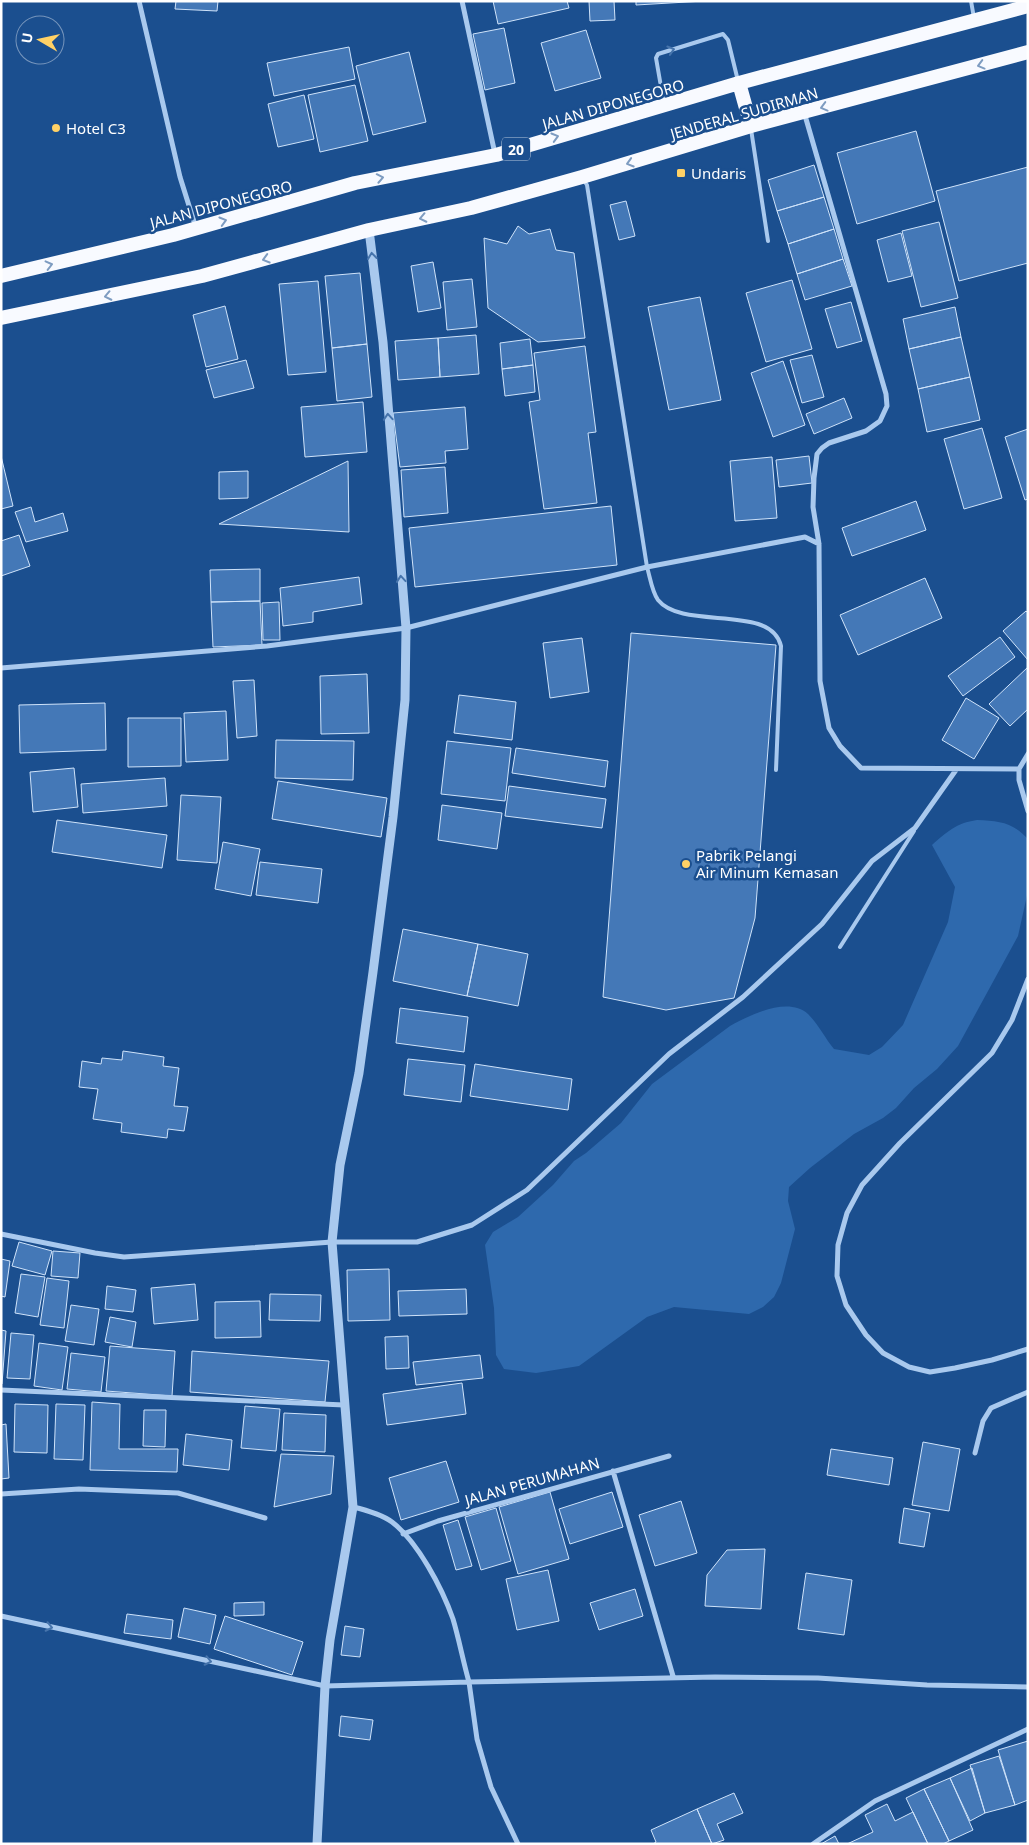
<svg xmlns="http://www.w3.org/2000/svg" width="1029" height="1845" font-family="'Noto Sans',sans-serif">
	<rect width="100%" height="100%" fill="#1b4f8f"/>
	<path fill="#2e69ad" d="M977,820c22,1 35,2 51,19v52l-10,45 -60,110 -21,23 -23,19 -18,20 -13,10 -29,16 -44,34 -21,19 -1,14 7,28 -14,54 -7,14 -11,10 -14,7 -75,-7 -27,10 -68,49 -43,7 -32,-4 -8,-14 -2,-47 -9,-63 8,-13 25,-15 35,-32 21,-24 12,-8 35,-30 31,-39 78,-58c20,-11 58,-30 78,-12 10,10 17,24 26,35l35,6 13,-8 21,-22 45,-103 7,-35 -23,-42c15,-13 24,-22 45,-25z"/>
	<path fill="#4478b7" stroke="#cfe3fa" d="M176,1h42l-1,10 -42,-2z
		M493,1h74l2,7 -71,16z
		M589,1h25l1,19 -25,1z
		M636,1h68l-68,4z
		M504,28l11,55 -30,7 -12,-56z
		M586,30l15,48 -46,13 -14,-48z
		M349,47l6,32 -81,17 -7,-33z
		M409,52l17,70 -53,13 -17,-69z
		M355,85l13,56 -48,11 -12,-57z
		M304,95l10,44 -36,8 -10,-43z
		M916,131l19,70 -78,23 -20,-71z
		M814,165l10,32 -47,14 -9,-31z
		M1028,167v96l-69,18 -23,-90z
		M824,197l10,32 -46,15 -11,-33z
		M626,201l9,35 -16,4 -9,-35z
		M939,222l19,76 -37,9 -19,-76z
		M518,226l11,8 21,-5 6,21 18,3 11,85 -47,4 -50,-34 -4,-70 23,6z
		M834,229l9,30 -46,15 -9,-30z
		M901,233l11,43 -24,6 -11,-42z
		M843,259l9,27 -47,14 -8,-26z
		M433,262l8,46 -23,4 -7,-46z
		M360,273l7,71 -35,4 -7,-72z
		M472,279l5,48 -30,3 -4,-48z
		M792,280l20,69 -46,13 -20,-69z
		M318,281l8,91 -38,3 -9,-91z
		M700,297l21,103 -52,10 -21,-103z
		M851,302l11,39 -25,7 -12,-39z
		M225,306l13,53 -32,8 -13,-52z
		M955,307l6,30 -52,12 -6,-30z
		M476,335l3,39 -39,3 -2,-39z
		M961,337l9,40 -52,12 -9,-40z
		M438,338l2,39 -42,3 -3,-39z
		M530,339l3,26 -31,4 -2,-26z
		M367,344l5,53 -35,4 -5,-53z
		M585,346l11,86 -8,1 9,70 -53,6 -15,-107 11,-2 -6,-47z
		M812,355l12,42 -22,6 -12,-43z
		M246,360l8,28 -40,10 -8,-28z
		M783,361l22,64 -32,12 -22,-64z
		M533,365l2,27 -30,4 -3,-27z
		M970,377l10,43 -53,12 -9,-43z
		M844,398l8,20 -38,16 -8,-20z
		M363,402l4,50 -62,5 -4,-50z
		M465,407l3,42 -23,2 1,12 -46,4 -7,-54z
		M982,428l20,70 -38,11 -20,-70z
		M1028,429v70l-3,1 -20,-63z
		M1,456l12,50 -12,3z
		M809,456l3,27 -33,4 -3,-27z
		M772,457l5,61 -42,3 -5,-60z
		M348,461l1,71 -130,-8z
		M445,467l3,46 -44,4 -3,-47z
		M248,471v27l-29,1v-27z
		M916,501l10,29 -74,26 -10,-28z
		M611,506l6,59 -202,22 -6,-59z
		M31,507l4,15 28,-9 5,18 -42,11 -11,-30z
		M19,535l11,31 -29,10v-35z
		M260,569v32l-49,1 -1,-32z
		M359,577l3,27 -49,8v10l-30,4 -3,-38z
		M925,578l17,40 -84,37 -18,-40z
		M260,601l2,44 -49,2 -2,-45z
		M279,602l1,38h-17l-1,-37z
		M1026,611l2,2v47l-25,-29z
		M631,633l145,12 -21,273 -21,80 -68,12 -63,-13z
		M1000,637l15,20 -52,39 -15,-20z
		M582,638l7,54 -39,6 -7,-55z
		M1028,667v42l-18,17 -21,-22z
		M367,674l2,59 -48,1 -1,-58z
		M254,680l3,56 -20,2 -4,-57z
		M459,695l57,7 -4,38 -58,-7z
		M966,698l33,20 -25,41 -32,-19z
		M105,703l1,47 -86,3 -1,-48z
		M226,711l2,49 -42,2 -2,-49z
		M128,718h53v48l-53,1z
		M276,740l78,1 -1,39 -78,-2z
		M447,741l64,7 -6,53 -64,-7z
		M516,748l92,13 -3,26 -93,-14z
		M74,768l4,39 -45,5 -3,-40z
		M165,778l2,28 -84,7 -2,-29z
		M278,781l109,17 -6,39 -109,-18z
		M509,786l97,13 -4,29 -97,-12z
		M181,795l40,2 -4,66 -40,-3z
		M442,805l60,8 -5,36 -59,-9z
		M57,820l110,15 -5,33 -110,-16z
		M223,842l37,7 -9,47 -36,-7z
		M260,862l62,7 -4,34 -62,-8z
		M403,929l75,15 -11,52 -74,-15z
		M478,944l50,10 -10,52 -51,-10z
		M400,1008l68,9 -4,35 -68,-9z
		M123,1051l41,6 -1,9 16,2 -5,38 14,1 -4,24 -16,-2 -1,9 -46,-6 1,-9 -29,-4 5,-30 -19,-2 3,-26 19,3 1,-6 20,2z
		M408,1059l57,6 -4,37 -57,-7z
		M475,1064l97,15 -4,31 -98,-14z
		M19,1242l33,9 -7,24 -33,-9z
		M53,1251l27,2 -2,25 -27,-2z
		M1,1259l9,2 -5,36 -4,-1z
		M389,1269l1,51 -42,1 -1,-51z
		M21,1274l24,3 -7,40 -23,-4z
		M47,1278l22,3 -5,47 -24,-3z
		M195,1284l3,36 -44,4 -3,-36z
		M107,1286l29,4 -3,22 -28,-3z
		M466,1289l1,25 -68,2 -1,-25z
		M270,1294l51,1 -1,26 -51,-1z
		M260,1301l1,36 -46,1v-36z
		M71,1305l28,4 -5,36 -29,-4z
		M110,1317l26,5 -4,25 -27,-5z
		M1,1330l5,1 -4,53h-1z
		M11,1333l23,2 -4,44 -23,-1z
		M408,1336l1,32 -23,1 -1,-32z
		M39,1343l29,4 -6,43 -28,-4z
		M110,1346l65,5 -3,45 -66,-5z
		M192,1351l137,10 -4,41 -135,-10z
		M71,1353l34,4 -4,35 -34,-3z
		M480,1355l3,23 -67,7 -3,-23z
		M462,1383l4,31 -79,11 -4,-31z
		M92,1402l28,2 -1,45h59l-1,23 -87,-2z
		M15,1404l33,1 -1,48 -33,-1z
		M56,1404l29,1 -2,55 -29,-1z
		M245,1406l35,3 -4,42 -35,-3z
		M144,1410h22l-1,37 -22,-1z
		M284,1413l42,2 -1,37 -43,-2z
		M6,1424l3,54 -8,1v-54z
		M186,1434l46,6 -3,30 -46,-5z
		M923,1442l37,7 -11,62 -37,-6z
		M831,1449l62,9 -4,27 -62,-10z
		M281,1454l53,2 -3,38 -57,13z
		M446,1461l13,41 -58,18 -12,-42z
		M550,1492l19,67 -51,15 -19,-67z
		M612,1492l11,35 -53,17 -11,-35z
		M681,1501l16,52 -42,13 -16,-51z
		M496,1508l15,53 -30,9 -16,-53z
		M904,1508l26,5 -6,34 -25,-4z
		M458,1520l14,46 -16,4 -13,-45z
		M765,1549l-4,60 -56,-3 2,-31 20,-25z
		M548,1570l11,51 -42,9 -11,-51z
		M806,1573l46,7 -8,55 -46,-6z
		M635,1589l8,27 -44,14 -9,-27z
		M264,1602v13l-30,1v-13z
		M184,1608l32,7 -6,29 -32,-7z
		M127,1614l46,6 -2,19 -47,-6z
		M225,1616l78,26 -11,33 -78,-26z
		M345,1626l19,3 -4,28 -19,-2z
		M341,1716l32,4 -3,20 -31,-4z
		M1028,1741v59l-13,5 -17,-55z
		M999,1756l16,49 -30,8 -15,-48z
		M972,1768l13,45 -15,8 -20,-43z
		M950,1778l23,52 -24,11 -25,-52z
		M924,1789l25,52 -6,3h-15l-22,-46z
		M734,1793l9,20 -26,11 7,16 -12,4 -15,-35z
		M887,1804l8,17 18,-9 15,32h-81l26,-12 -8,-17z
		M697,1809l15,35h-59l3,-2 -5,-12z
		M835,1836l4,8h-18z"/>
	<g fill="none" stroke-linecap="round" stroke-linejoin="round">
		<path stroke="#a9c9ee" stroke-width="4" d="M971,1l3,17
			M664,104l-8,-46 2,-4 65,-20 5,6 10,41
			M751,129l17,112
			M583,179l4,6 60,382c3,10 5,25 11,33 25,31 113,3 123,46l-5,124
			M840,947l74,-116"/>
		<path stroke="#a9c9ee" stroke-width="5" d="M139,1l41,176 16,51
			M462,1l33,153
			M804,112l82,282 1,12 -7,15 -14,10 -37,12 -7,5 -5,6 -3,24 -1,29 6,37 1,137 9,47 11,18 21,22 158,1
			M1,668l266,-22 139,-18 241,-61 158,-30 14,7
			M1028,754l-9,15v11l9,31
			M1028,979l-16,41 -20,33 -92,90 -38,42 -15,28 -9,32 -1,31 9,29 20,30 17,18 26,14 21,5 25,-4 37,-8 36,-11
			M1,1234l94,19 29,4 208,-15h85l55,-17 55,-35 142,-136 74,-57 79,-73 50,-63 43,-33 41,-58
			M1,1390l343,15
			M975,1453l8,-32 8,-13 37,-16
			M613,1471l60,205
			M1,1494l78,-5 99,4 87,25
			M353,1507c13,3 28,7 39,15 26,20 50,66 61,97 6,20 10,42 16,63l246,-5 103,1 109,7 101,2
			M403,1534l35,-13 231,-65
			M1,1616l324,70 144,-4 8,57 14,48 27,57
			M813,1844l62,-43 153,-72"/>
		<path stroke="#a9c9ee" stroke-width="9" d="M317,1844l8,-158 5,-46 23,-133 -21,-265 8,-77 19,-92 14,-101 20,-155 12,-117 1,-72 -23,-286 -14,-112"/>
		<path stroke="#f8faff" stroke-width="14" d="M739,83l12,43
			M1,276l172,-41 182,-52 141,-28 243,-72 289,-77
			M1,318l201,-42 167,-46 102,-22 111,-31 169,-51 277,-74"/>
	</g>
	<defs><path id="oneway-chevron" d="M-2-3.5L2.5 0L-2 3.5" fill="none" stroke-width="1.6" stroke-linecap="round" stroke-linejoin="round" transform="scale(1.25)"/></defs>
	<g stroke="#4674ac">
		<use href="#oneway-chevron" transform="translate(671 50) rotate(-17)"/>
		<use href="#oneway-chevron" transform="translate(372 256) rotate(-97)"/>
		<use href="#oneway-chevron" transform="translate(388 417) rotate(-94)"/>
		<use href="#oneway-chevron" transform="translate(401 579) rotate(-95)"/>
		<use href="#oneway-chevron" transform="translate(49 1627) rotate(12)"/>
		<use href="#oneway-chevron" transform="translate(208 1661) rotate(12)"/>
	</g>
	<g stroke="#7e9cc1">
		<use href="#oneway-chevron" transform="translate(981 65) rotate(165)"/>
		<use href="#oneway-chevron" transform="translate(824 107) rotate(165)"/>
		<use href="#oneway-chevron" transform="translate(555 137) rotate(-16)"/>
		<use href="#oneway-chevron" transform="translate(630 163) rotate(163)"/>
		<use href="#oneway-chevron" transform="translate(380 178) rotate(-11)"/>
		<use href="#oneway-chevron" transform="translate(423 218) rotate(168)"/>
		<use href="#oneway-chevron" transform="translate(223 221) rotate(-16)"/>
		<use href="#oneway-chevron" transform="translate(266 259) rotate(164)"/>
		<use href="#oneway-chevron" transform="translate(49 265) rotate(-14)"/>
		<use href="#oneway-chevron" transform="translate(108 296) rotate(168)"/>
	</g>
	<g fill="#ffd166" stroke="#1b4f8f" stroke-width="2">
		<circle cx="56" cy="128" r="5"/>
		<rect x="676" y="168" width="10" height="10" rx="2.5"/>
		<circle cx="686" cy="864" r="5"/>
	</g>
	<g text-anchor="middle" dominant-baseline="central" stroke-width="5" stroke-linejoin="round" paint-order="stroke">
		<rect fill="#1b4f8f" stroke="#bbcadd" stroke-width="1" x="502" y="137.5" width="28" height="23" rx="4"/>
		<g font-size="14" font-weight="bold" fill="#fff">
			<text x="516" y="149">20</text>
		</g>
		<g font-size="15" fill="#fff" stroke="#1b4f8f">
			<text transform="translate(613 104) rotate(-16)">JALAN DIPONEGORO</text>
			<text transform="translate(744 113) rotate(-16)">JENDERAL SUDIRMAN</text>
			<text transform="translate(221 204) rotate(-15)">JALAN DIPONEGORO</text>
			<text transform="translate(532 1481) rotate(-16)">JALAN PERUMAHAN</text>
		</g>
		<g font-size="15" fill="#fff" stroke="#1b4f8f" text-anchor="start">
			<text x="66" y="128">Hotel C3</text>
			<text x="691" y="173">Undaris</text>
			<text x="696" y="855">Pabrik Pelangi<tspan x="696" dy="17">Air Minum Kemasan</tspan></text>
		</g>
	</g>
	<rect width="1029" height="1845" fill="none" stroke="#ffffff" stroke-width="5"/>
	<g transform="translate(40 40) rotate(279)"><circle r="24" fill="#1b4f8f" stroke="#7695bc"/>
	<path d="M0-4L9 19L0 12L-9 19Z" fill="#ffd166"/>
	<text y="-8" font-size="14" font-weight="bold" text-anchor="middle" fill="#ffffff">U</text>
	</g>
</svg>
